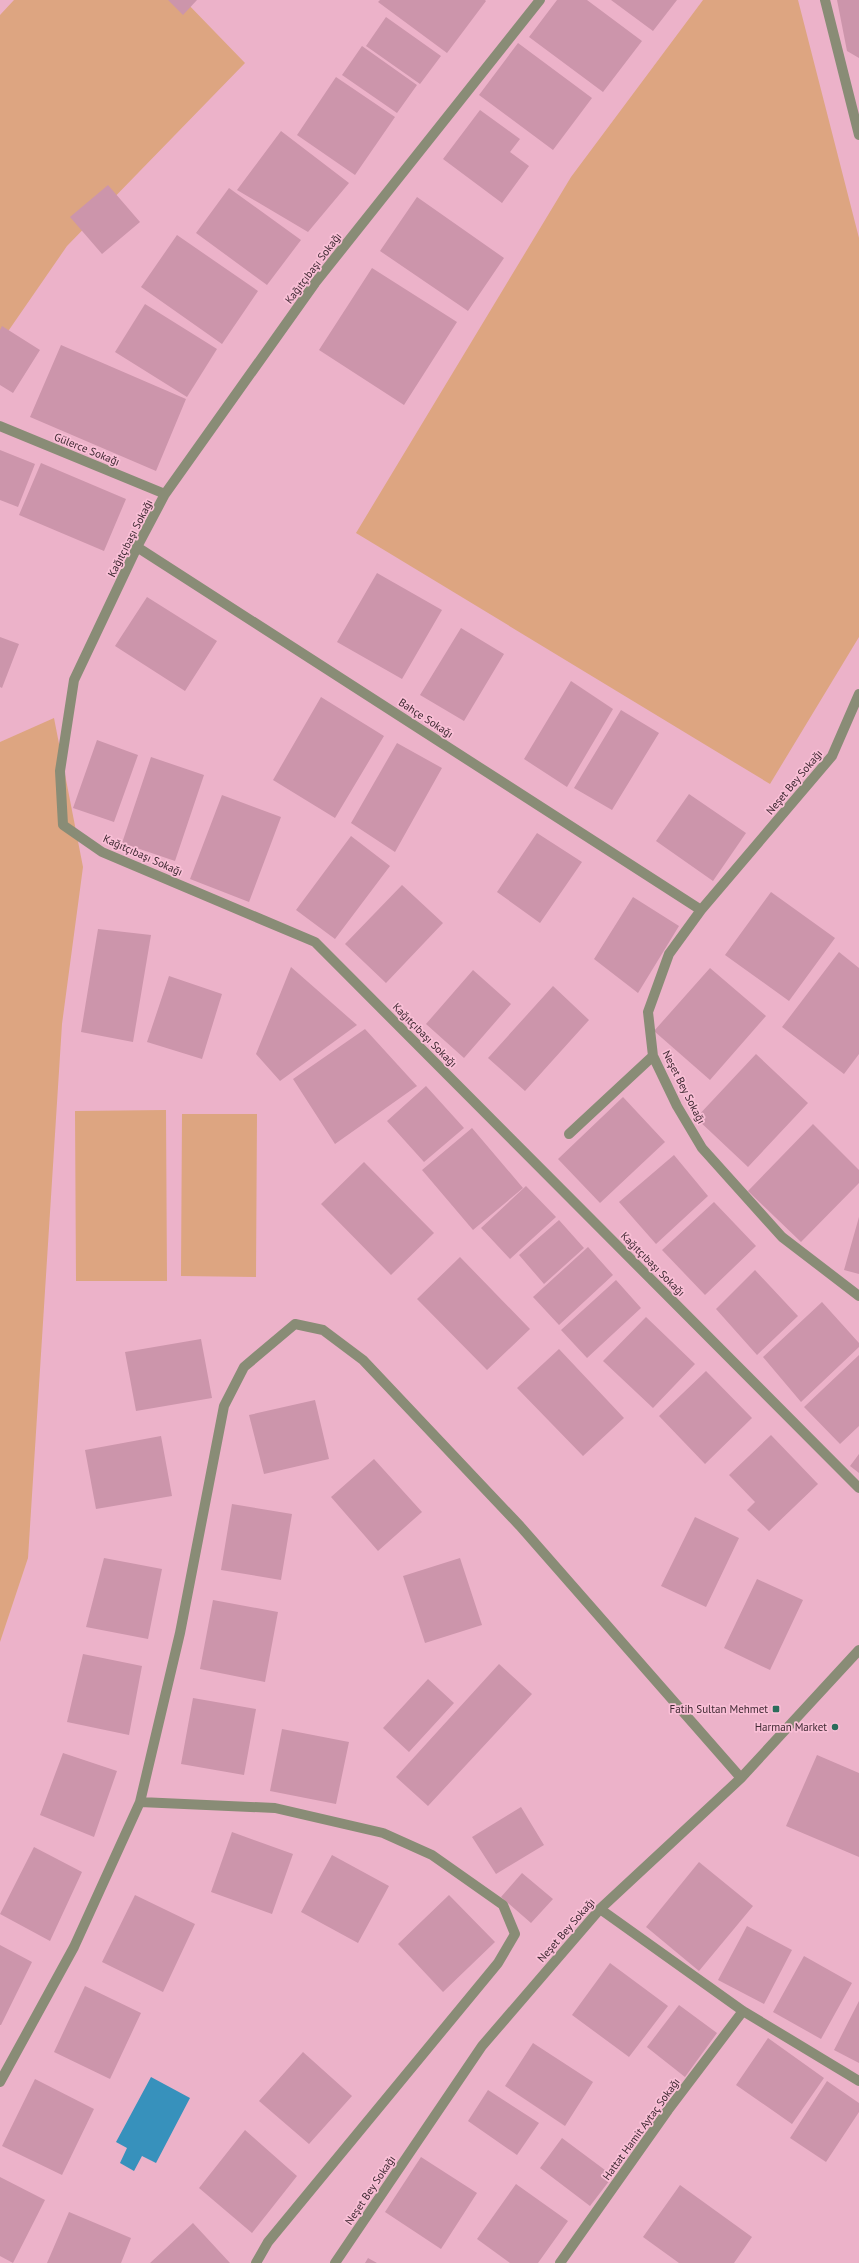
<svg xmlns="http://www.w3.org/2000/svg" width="859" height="2263" font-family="'PT Sans',sans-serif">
	<rect width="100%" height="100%" fill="#ecb2c9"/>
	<path fill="#dda581" d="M14,0h170l61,63 -178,183 -67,97v-328z
		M703,0h95l61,238v399l-89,147 -414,-251 215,-356z
		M54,718l29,149 -21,157 -34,534 -28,84v-900z
		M166,1110l1,171h-91l-1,-170z
		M182,1114h75l-1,163 -75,-1z"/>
	<path fill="#3791bc" d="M151,2077l39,21 -34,65 -14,-7 -8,15 -14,-8 7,-15 -11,-6z"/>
	<path fill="#cc95ab" d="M168,0h29l-14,15z
		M380,0h105l1,1 -39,52 -69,-51z
		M557,0h30l55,41 -39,51 -74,-55z
		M611,0h66l-24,31z
		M837,0h22v58l-12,-7z
		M386,17l55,39 -21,28 -54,-38z
		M518,43l74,55 -39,52 -74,-55z
		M362,46l55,39 -20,28 -55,-38z
		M336,77l59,40 -40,58 -58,-40z
		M480,110l40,29 -10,13 19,14 -27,37 -59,-44z
		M281,131l68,52 -41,49 -71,-42z
		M108,185l32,37 -38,32 -32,-37z
		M229,188l72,52 -34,45 -71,-52z
		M417,197l87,61 -36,53 -88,-60z
		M177,235l81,56 -36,53 -81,-57z
		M372,268l85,54 -53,83 -85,-55z
		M145,304l72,45 -30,48 -72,-45z
		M2,326l38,24 -27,43 -13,-8v-55z
		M61,345l125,54 -30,72 -126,-54z
		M0,450l35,14 -17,43 -18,-7z
		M41,463l85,36 -22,52 -85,-36z
		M377,573l65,37 -40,69 -65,-37z
		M147,597l70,44 -32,50 -70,-45z
		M461,628l43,26 -40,67 -44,-26z
		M0,637l19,7 -17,44 -2,-1z
		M571,681l42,28 -46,78 -43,-28z
		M321,697l63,39 -49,82 -62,-38z
		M621,710l38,23 -47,77 -38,-22z
		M97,740l41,15 -24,67 -41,-14z
		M397,743l45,25 -47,84 -44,-29z
		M151,757l53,18 -29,86 -53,-18z
		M689,794l57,39 -33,48 -57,-40z
		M222,795l59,22 -32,85 -59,-23z
		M537,833l45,29 -42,61 -43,-31z
		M351,836l39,30 -55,73 -39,-29z
		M402,885l41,38 -57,60 -41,-39z
		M771,892l64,46 -46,63 -64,-46z
		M633,897l46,29 -41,67 -44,-34z
		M98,929l53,6 -18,107 -52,-10z
		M839,952l20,16v86l-15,20 -62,-47z
		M291,967l66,58 -77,56 -24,-27z
		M710,968l56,48 -56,64 -56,-49z
		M473,970l38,34 -47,54 -38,-34z
		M169,976l53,18 -20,65 -55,-17z
		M553,986l36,34 -64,71 -37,-33z
		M365,1029l52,57 -82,58 -42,-65z
		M756,1054l52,49 -60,64 -52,-49z
		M426,1086l38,42 -40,34 -37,-41z
		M623,1097l42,45 -65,61 -42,-44z
		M813,1124l46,46v13l-58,59 -53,-51z
		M472,1128l51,60 -50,42 -51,-60z
		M674,1155l34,41 -52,48 -37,-42z
		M364,1162l70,71 -43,42 -70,-71z
		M526,1186l30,31 -46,42 -29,-31z
		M714,1202l42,44 -51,49 -43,-45z
		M859,1217v57l-15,-4z
		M559,1220l25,28 -40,36 -25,-29z
		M588,1247l25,28 -54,50 -26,-28z
		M460,1257l70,72 -43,41 -70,-71z
		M755,1270l43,46 -41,39 -41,-46z
		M616,1280l25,28 -54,50 -26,-28z
		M822,1302l37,41v4l-58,55 -38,-45z
		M646,1317l49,47 -42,44 -50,-47z
		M201,1339l11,59 -76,13 -11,-59z
		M559,1349l65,69 -41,38 -66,-68z
		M859,1355v71l-19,18 -36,-37z
		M706,1371l46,47 -47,46 -46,-48z
		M315,1400l14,59 -65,15 -15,-59z
		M771,1435l47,49 -49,47 -22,-21 8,-8 -26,-27z
		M161,1436l11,60 -76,13 -11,-59z
		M859,1454v19l-9,-7z
		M374,1459l48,53 -44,39 -47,-54z
		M232,1504l60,10 -11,66 -60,-10z
		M695,1517l44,21 -33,69 -45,-21z
		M104,1558l58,11 -14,70 -62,-12z
		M460,1558l22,67 -57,18 -22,-67z
		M757,1579l46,21 -33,70 -46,-22z
		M213,1600l65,12 -13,70 -65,-13z
		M83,1654l59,12 -13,69 -62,-13z
		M499,1664l33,30 -104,112 -32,-29z
		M428,1679l26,24 -45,49 -26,-24z
		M193,1698l63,11 -12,66 -63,-11z
		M282,1729l67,13 -13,62 -66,-13z
		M63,1753l54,18 -23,66 -54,-22z
		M817,1755l42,18v84l-73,-31z
		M521,1807l23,38 -48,29 -24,-37z
		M232,1832l61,22 -21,60 -61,-22z
		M34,1847l48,25 -32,69 -50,-27z
		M332,1855l57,31 -31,57 -57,-31z
		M699,1862l54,44 -54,65 -53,-44z
		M522,1873l31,26 -22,24 -30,-26z
		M135,1895l60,29 -32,68 -61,-30z
		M449,1895l46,47 -52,50 -45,-48z
		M747,1926l45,24 -28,54 -46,-24z
		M0,1945l32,17 -31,63h-1z
		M804,1956l48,27 -31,56 -48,-27z
		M610,1963l58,43 -39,51 -57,-42z
		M85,1986l56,27 -31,66 -56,-27z
		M859,2001v62l-25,-13z
		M679,2005l38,28 -32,44 -38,-30z
		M768,2038l56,40 -32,46 -56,-39z
		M533,2043l60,39 -28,44 -60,-40z
		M303,2052l49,44 -43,48 -50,-43z
		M35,2079l59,30 -32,66 -60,-29z
		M827,2081l32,22v9l-33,50 -36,-24z
		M488,2090l51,33 -22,32 -49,-34z
		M245,2130l52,46 -45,57 -53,-45z
		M562,2138l51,38 -23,30 -50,-38z
		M421,2157l56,36 -36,56 -56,-37z
		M0,2177l45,23 -32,63 -13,-7z
		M516,2184l52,37 -30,42h-28l-33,-24z
		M680,2185l72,52 -18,26h-55l-36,-26z
		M69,2212l62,26 -10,25h-74z
		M193,2223l37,40h-80z
		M368,2258l9,5h-12z"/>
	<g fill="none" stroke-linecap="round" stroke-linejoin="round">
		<path stroke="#898c76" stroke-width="10" d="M540,0l-225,283 -150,211 -28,53 -63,133 -14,91 3,54 39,27 213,90 544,546
			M825,0l34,135
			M0,426l165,68
			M137,547l564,363
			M859,694l-27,62 -131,154 -32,44 -21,58 5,44 24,50 25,42 80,89 77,59
			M569,1134l84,-78
			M140,1802l135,6 108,25 49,22 71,50 12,29 -17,29 -230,279 -12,21
			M600,1909l143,102 116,70
			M0,2082l74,-135 66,-145 40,-169 44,-227 20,-39 51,-43 28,6 40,30 157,166 221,252
			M335,2263l147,-217 118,-137 141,-131 118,-128
			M560,2263l108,-153 75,-99"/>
	</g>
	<g fill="#2b6c5b" stroke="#f9bfd6" stroke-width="1.5">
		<rect x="772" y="1705" width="8" height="8" rx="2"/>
		<circle cx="835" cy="1727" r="4"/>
	</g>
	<g text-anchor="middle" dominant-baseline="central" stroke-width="3.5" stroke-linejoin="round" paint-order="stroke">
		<g font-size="11" fill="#3f2932" stroke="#f9bfd6">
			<text transform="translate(313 268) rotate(-53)">Kağıtçıbaşı Sokağı</text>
			<text transform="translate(87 449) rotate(22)">Gülerce Sokağı</text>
			<text transform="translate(130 538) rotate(-63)">Kağıtçıbaşı Sokağı</text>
			<text transform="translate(426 718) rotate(33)">Bahçe Sokağı</text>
			<text transform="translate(794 782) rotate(-50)">Neşet Bey Sokağı</text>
			<text transform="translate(143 855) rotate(24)">Kağıtçıbaşı Sokağı</text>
			<text transform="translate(425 1035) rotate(45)">Kağıtçıbaşı Sokağı</text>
			<text transform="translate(684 1087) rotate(63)">Neşet Bey Sokağı</text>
			<text transform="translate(653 1264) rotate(45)">Kağıtçıbaşı Sokağı</text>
			<text transform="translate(566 1930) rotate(-49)">Neşet Bey Sokağı</text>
			<text transform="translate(641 2129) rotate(-54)">Hattat Hamit Aytaç Sokağı</text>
			<text transform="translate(370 2190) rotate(-56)">Neşet Bey Sokağı</text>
		</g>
		<g font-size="11" fill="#3f2932" stroke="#f9bfd6" text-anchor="end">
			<text x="768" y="1709">Fatih Sultan Mehmet</text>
			<text x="827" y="1727">Harman Market</text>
		</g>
	</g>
</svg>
